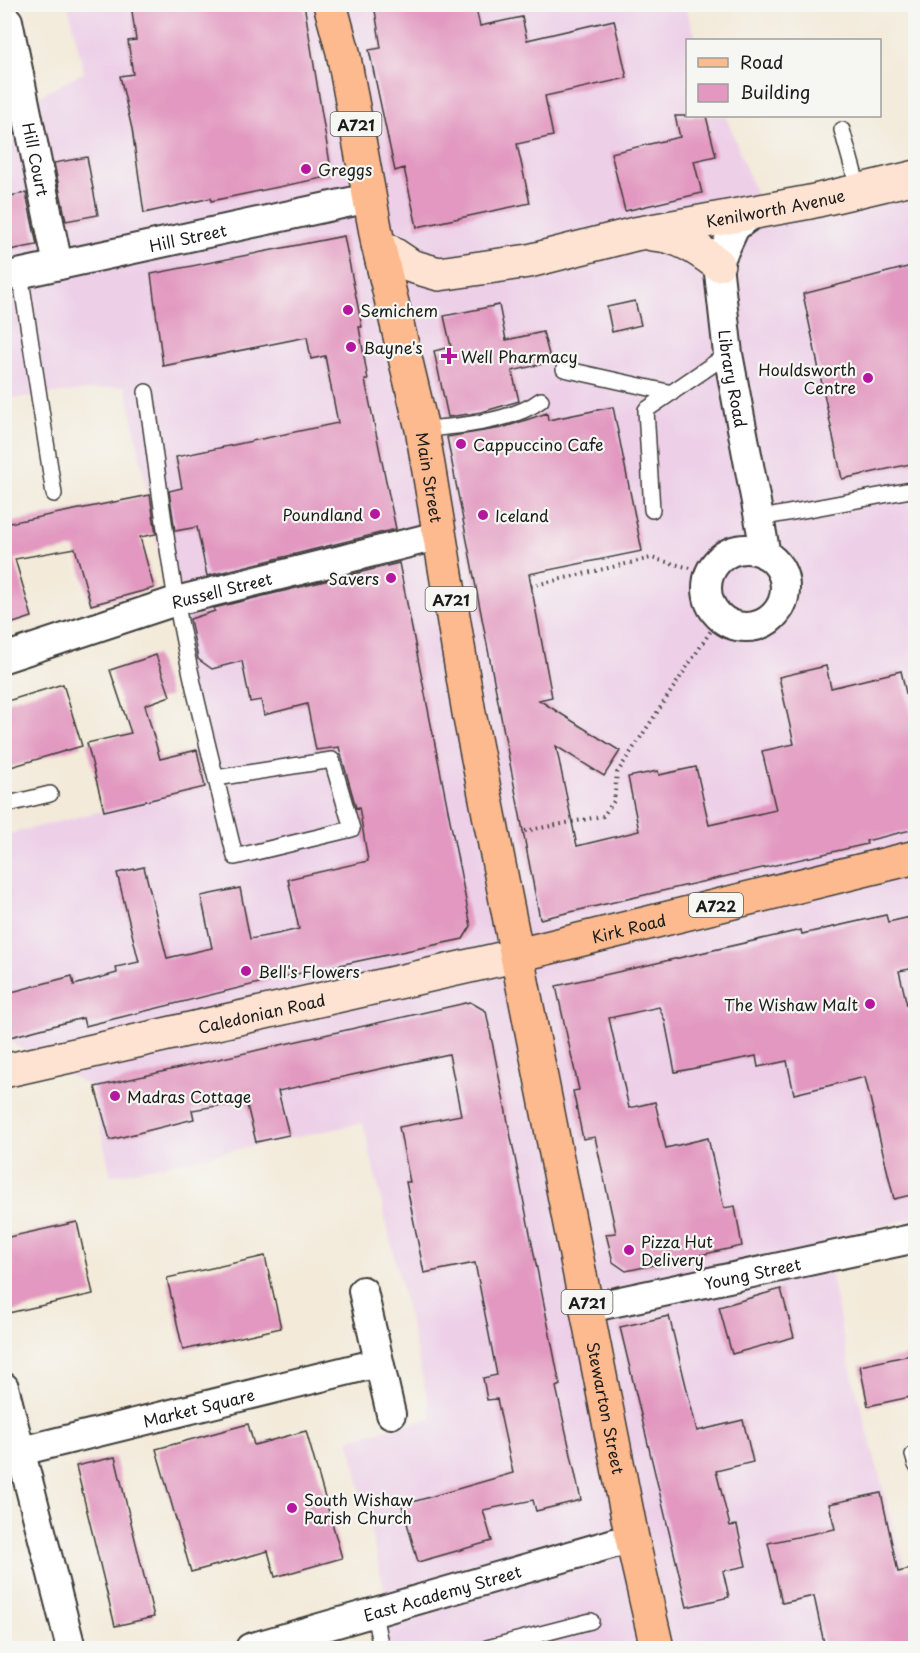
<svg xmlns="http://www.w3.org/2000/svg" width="920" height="1653" font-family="'Playpen Sans',sans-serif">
	<rect width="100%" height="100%" fill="#f6f6f2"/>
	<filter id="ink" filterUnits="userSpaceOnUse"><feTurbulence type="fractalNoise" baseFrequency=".0167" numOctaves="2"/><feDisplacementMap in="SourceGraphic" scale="12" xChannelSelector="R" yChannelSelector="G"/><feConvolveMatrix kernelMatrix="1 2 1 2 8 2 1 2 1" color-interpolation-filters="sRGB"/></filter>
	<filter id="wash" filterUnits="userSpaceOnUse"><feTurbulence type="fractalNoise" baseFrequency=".008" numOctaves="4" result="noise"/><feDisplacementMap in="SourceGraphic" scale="24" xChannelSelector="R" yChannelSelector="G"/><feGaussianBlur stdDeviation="1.35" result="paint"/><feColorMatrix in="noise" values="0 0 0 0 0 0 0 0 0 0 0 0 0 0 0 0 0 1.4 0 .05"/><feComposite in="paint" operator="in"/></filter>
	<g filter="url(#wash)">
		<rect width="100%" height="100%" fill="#f3ead9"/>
		<path fill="#edd0e8" d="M68,5h616l13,35h-9v76h38l35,92 154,-35v1045l-91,22 23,116 68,249v43h-528l-4,-64 -34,-145 83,-21 -69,-295 -252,53 -20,-89 -85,-47 -2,-205 201,-49 -79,-400 -121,13v-284l79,-43z"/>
		<g id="blocks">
			<path fill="#e298c0" d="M131,4h173l28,172 -121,25v-3l-67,15 -12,-84 -12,-53 13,-2 -5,-33 8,-1z
				M374,4h101l5,22 42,-9 5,23 87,-20 13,58 -82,18 8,40 -36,8 13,59 -113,24 -13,-59 -9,3 -26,-121 12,-2z
				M675,116h31l10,40 -22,5 8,32 -77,18 -14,-58 69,-16z
				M87,157l11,58 -32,6 -12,-58z
				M26,193l11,52 -33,6v-54z
				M344,236l18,91h-3l9,53h-3l31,149 -189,47 -10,-49 -22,4 -6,-40 13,-3 -6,-31 162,-34 -13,-67 -14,3 -4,-22 -144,29 -12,-92z
				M915,265v198l-73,16 -39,-185z
				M635,301l6,24 -29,7 -5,-25z
				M499,305l7,35 37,-8 8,30 -39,9 7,30 -37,11 -34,5 -14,-66 17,-4 -7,-31z
				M613,407l29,144 -113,23 23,123 -13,3 81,51 -16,25 -48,-30 21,100 62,-15 -11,-54 30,-6 1,4 37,-8 13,58 67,-15 -14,-59 32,-7 -15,-67 47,-11 5,22 70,-17 14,62v96l-49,12 1,3 -327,75 -93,-482 55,-9 45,-15 1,7z
				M150,495l6,39 -16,3 14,51 -63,17 -16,-57 -60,11 17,58 -28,9v-102z
				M399,563l72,363 -8,13 -176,37 -202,50 -2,-8 -73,19 -6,-22v-21l68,-18 2,9 43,-12 -1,-6 23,-5 -22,-89 27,-6 23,91 45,-10 -11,-52 39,-8 10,51 27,-5 22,-5 -11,-50 80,-18 -9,-54 -3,1 -17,-61 -23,3 -9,-46 -43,11 -3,-15 -11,2 -8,-41 -30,8 -14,-10 -8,-40 25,-8 -1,-3z
				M156,655l14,41 -25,9 15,54 37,-9 8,37 -101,24 -17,-68 44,-10 -21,-63z
				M63,684l19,62 -78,23v-67z
				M886,915l2,7 27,-6v52l-16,3 16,68v155l-21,5 -29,-122 -71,17 -7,-33 -29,6 -2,-11 -81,16 -10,-51 -6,-14 -50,11 20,90 26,-6 11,46 42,-10 16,70 11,-2 7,40 -116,25 -13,-9 -7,-28 10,-1 -21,-96 -12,2 -10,-48 6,-1 -23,-104 245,-56 1,4z
				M470,1002l16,9 74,374 -4,2 25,113 -45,11 -3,-11 -50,10 9,31 -74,21 -16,-57 111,-32 -16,-74 -10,1 -4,-22 14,-3 -22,-112 -51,10 -18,-91h4l-11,-55 62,-12 -12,-61 -171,37 11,44 -33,7 -10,-41 -54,9 2,9 -84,21 -15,-53z
				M77,1222l16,72 -89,20v-76z
				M265,1256l16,72 -98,22 -16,-72z
				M781,1289l13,48 -62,17 -13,-47z
				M669,1316l28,115 46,-11 10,42 -37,9 14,55 7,-1 9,41 -23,5 6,26 -42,10 -67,-280z
				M915,1354v42l-47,10 -8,-40z
				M248,1424l6,21 52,-14 36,127 -67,19 -7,-26 -77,21 -35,-123z
				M115,1457l39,160 -39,9 -39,-160z
				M881,1493l17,79 17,-4v80h-90l-11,-52 -32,7 -14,-60 67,-14 -6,-25z"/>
		</g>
	</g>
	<g filter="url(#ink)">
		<use href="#blocks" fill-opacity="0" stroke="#3c3b38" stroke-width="1.5"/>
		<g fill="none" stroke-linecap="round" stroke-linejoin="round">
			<g stroke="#3c3b38" stroke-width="18">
				<path id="service" d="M842,130l17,61
					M20,273l34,221
					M564,369l108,24
					M146,392c10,69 18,138 30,207 15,87 39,173 59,258l117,-28 -20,-69 -116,18
					M422,429c35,-2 90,-7 119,-29
					M652,510l-6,-100 82,-56
					M761,518l155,-29
					M4,805l46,-11
					M913,1455l3,10
					M374,1614l7,34
					M487,1648l104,-27"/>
			</g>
			<g stroke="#3c3b38" stroke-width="32">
				<g id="minor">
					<path id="s1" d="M4,18l4,3 50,244"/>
					<path id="s2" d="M754,213l-19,14 -17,37 10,90 38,201"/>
					<path id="s3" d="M4,277l365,-79"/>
					<circle cx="746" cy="588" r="39"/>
					<path id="s4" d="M4,658l172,-57 265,-66"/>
					<path d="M363,1291l28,123"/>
					<path id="s5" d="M588,1308l328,-70"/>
					<path d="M4,1387l67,261"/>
					<path id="s6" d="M21,1451l357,-88"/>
					<path id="s7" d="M250,1648l382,-110"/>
				</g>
			</g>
			<g stroke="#3c3b38" stroke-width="36">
				<g id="secondary">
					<path d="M652,234c26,1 46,15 66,30"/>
					<path id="s8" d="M378,244l33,22 28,8 90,-13 106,-27 175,-32 106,-25"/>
					<path id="s9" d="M4,1071l514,-116"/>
				</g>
			</g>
			<g stroke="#3c3b38" stroke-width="36">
				<g id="primary">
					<path id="s10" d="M330,4l13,48 35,192 44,185 47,284 163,825 25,110"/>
					<path id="s11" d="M518,955l398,-98"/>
				</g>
			</g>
			<path stroke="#3c3b38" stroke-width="4" stroke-dasharray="1.5 4.5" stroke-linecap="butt" d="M531,586l120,-28 59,15
				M525,831l78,-15 11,-15 3,-28 103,-156"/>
			<use href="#service" stroke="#fff" stroke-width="15"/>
			<use href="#minor" stroke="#fff" stroke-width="28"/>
			<use href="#secondary" stroke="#fee3d2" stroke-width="33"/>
			<use href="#primary" stroke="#fcba8e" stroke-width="33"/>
		</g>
	</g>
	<g fill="#b5179e" stroke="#f6f6f2" stroke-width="2">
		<circle cx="306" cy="169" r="6"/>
		<circle cx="348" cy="310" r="6"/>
		<circle cx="351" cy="347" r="6"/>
		<path d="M446 347h6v6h6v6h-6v6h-6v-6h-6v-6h6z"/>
		<circle cx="868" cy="378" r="6"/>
		<circle cx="461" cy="444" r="6"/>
		<circle cx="375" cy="514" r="6"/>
		<circle cx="483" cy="515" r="6"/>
		<circle cx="391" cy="578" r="6"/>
		<circle cx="246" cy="971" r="6"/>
		<circle cx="870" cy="1004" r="6"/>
		<circle cx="115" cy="1096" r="6"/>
		<circle cx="629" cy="1250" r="6"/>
		<circle cx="292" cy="1508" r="6"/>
	</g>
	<g text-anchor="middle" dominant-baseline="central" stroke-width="4.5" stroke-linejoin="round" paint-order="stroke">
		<g fill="#f6f6f2" stroke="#5d5d5c" stroke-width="1.5">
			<rect x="330.5" y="112" width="51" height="24" rx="4.5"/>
			<rect x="425.5" y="587" width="51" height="24" rx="4.5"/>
			<rect x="689" y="893" width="54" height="24" rx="4.5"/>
			<rect x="561.5" y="1290" width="51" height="24" rx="4.5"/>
		</g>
		<g font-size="15" font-weight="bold" fill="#1c1c1c">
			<text x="356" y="124">A721</text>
			<text x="451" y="599">A721</text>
			<text x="716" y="905">A722</text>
			<text x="587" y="1302">A721</text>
		</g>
		<g font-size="16" fill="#1c1c1c" stroke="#f6f6f2">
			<text stroke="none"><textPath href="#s1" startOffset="146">Hill Court</textPath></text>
			<text stroke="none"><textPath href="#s8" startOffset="412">Kenilworth Avenue</textPath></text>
			<text stroke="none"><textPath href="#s3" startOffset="188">Hill Street</textPath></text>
			<text stroke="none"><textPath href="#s2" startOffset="180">Library Road</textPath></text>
			<text stroke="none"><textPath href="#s10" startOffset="484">Main Street</textPath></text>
			<text stroke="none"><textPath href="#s4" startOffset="228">Russell Street</textPath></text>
			<text stroke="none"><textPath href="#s11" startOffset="114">Kirk Road</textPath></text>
			<text stroke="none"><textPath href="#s9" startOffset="264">Caledonian Road</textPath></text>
			<text stroke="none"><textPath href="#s5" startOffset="168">Young Street</textPath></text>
			<text stroke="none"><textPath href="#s6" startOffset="183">Market Square</textPath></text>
			<text stroke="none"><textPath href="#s10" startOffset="1431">Stewarton Street</textPath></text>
			<text stroke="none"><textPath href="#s7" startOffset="200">East Academy Street</textPath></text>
		</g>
		<g font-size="16" fill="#1c1c1c" stroke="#f6f6f2" text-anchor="start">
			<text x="318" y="169">Greggs</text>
			<text x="360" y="310">Semichem</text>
			<text x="363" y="347">Bayne's</text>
			<text x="461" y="356">Well Pharmacy</text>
			<text x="856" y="369" text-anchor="end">Houldsworth<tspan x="856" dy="18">Centre</tspan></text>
			<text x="473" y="444">Cappuccino Cafe</text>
			<text x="363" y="514" text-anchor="end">Poundland</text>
			<text x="495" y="515">Iceland</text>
			<text x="379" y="578" text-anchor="end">Savers</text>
			<text x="258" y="971">Bell's Flowers</text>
			<text x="858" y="1004" text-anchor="end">The Wishaw Malt</text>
			<text x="127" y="1096">Madras Cottage</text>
			<text x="641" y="1241">Pizza Hut<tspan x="641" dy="18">Delivery</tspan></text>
			<text x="304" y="1499">South Wishaw<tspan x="304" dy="18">Parish Church</tspan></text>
		</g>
	</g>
	<rect width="920" height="1653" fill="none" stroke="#f6f6f2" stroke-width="24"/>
	<rect x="686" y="39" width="195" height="78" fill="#f6f6f2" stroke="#9f9f9c" stroke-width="1.5"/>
	<rect x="698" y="58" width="30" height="9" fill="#fcba8e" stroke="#9f9f9c" stroke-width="1.5"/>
	<text x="740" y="69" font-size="18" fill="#1c1c1c">Road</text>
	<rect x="698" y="84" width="30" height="18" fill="#e298c0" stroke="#9f9f9c" stroke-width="1.5"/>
	<text x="740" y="99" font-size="18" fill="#1c1c1c">Building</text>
</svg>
